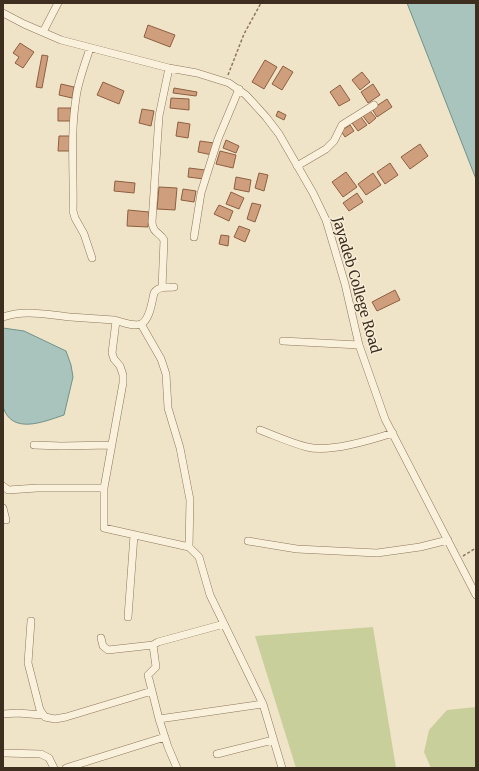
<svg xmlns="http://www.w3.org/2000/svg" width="479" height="771" font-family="Merriweather,serif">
	<rect width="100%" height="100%" fill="#f0e4c8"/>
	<path fill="#c9cf9b" d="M373,627l23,141h-100l-41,-132z
		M476,707v61h-45l-7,-16 5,-22 18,-20z"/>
	<path fill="#a9c4bc" stroke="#6f938a" d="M407,3h69v176z
		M3,328l21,3 42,20 5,14 2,12 -9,38c-21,7 -52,20 -61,-8z"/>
	<path fill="#cf9f7d" stroke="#8d5f41" d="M148,25l27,10 -5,12 -26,-10z
		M20,43l14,9 -11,16 -8,-5 4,-6 -6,-4z
		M42,55l6,1 -6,32 -6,-1z
		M265,60l12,7 -13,22 -12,-7z
		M283,66l10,6 -11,18 -10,-6z
		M362,72l8,10 -10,8 -8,-10z
		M103,82l21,9 -5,13 -22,-9z
		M61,84l13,3 -2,11 -13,-3z
		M373,84l7,11 -12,8 -7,-11z
		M340,85l10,15 -11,6 -9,-14z
		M174,88l23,4 -1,4 -23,-3z
		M171,98l18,1v11l-19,-2z
		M387,99l5,8 -15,10 -5,-8z
		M58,108h13v13h-13z
		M142,109l12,2 -3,15 -12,-3z
		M278,111l8,4 -2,5 -8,-4z
		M370,111l6,7 -7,6 -6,-8z
		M361,117l6,8 -9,6 -6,-8z
		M178,122l12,2 -2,14 -12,-2z
		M350,125l4,6 -9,6 -4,-6z
		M59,136h12l-1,15h-12z
		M226,140l13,6 -3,7 -13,-5z
		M200,141l14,2 -2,12 -14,-3z
		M420,144l8,12 -18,13 -9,-12z
		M220,151l16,4 -3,13 -17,-4z
		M390,163l8,12 -13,9 -8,-12z
		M189,168l16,2 -1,9 -16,-2z
		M346,172l11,15 -14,10 -11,-15z
		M259,173l9,2 -4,16 -9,-3z
		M373,173l8,12 -15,10 -8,-11z
		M236,177l15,3 -2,12 -15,-3z
		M115,181l20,2 -1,10 -20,-2z
		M159,187l18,1 -2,22 -18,-1z
		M183,189l13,2 -2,11 -13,-2z
		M231,192l13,6 -5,11 -13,-5z
		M357,193l6,9 -14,9 -6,-8z
		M252,203l9,2 -6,17 -8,-3z
		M219,205l14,6 -4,10 -15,-7z
		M128,210l21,2 -1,15 -21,-1z
		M239,226l11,4 -5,12 -11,-5z
		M221,235l8,1 -1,10 -9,-2z
		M395,290l5,10 -23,11 -5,-9z"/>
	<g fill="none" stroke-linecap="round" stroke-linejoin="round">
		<g stroke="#8d765c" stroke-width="8">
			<path id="minor" d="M3,13l21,11 37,16 108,28 28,5 32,10 17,12 20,22 13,17 34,59 13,27 19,64 14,61 26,74 91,176
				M43,32l15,-29
				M90,48c-5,16 -12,33 -14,50 -6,37 -2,76 -3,113l2,7 9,16 8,24
				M297,166l29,-17 8,-8 8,-16 32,-20
				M194,237l7,-44 17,-54 21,-50
				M162,288l2,-48c-4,-8 -11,-6 -12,-18l7,-106 10,-48
				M3,317c22,-8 45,-2 67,0 15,1 29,2 44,3 8,2 19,7 27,4 9,-4 11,-23 13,-31 4,-7 12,-5 20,-6
				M141,324l20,35 5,15 2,34 12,40 10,52 -1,47
				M283,341l76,4
				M260,430c16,6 31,13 47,17 22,6 64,-7 86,-14
				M34,445l27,1 50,-1
				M3,486l5,4 29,-2h67l19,-105v-8l-3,-9 -6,-7 -2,-6 4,-32
				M104,488v40l85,19 10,10 11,38 53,109 -104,15 -11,-44 8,-8 -3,-22 5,-3 66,-18
				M3,508l3,12
				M248,541l49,8 80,4 43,-6 28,-7
				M128,617l6,-82
				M31,621l-3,42 12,47 5,7 10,2 11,-2 86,-26
				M101,638l2,8 5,4 45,-5
				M263,704l19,64
				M3,714l15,-1 24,2
				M159,719l9,28 9,21
				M4,753l37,1 8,4 5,10
				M217,754l56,-14
				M66,768l99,-31"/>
		</g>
		<path stroke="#8d765c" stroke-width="1.5" stroke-dasharray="3 2" stroke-linecap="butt" d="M228,75l16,-41 17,-31
			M463,556l13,-8"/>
		<use href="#minor" stroke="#faf1dc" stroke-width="7"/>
	</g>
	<g text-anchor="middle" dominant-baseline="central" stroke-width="3" stroke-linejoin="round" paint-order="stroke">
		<g font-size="14" fill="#3d2e20" stroke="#f7eed8">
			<text transform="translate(357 285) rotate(74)">Jayadeb College Road</text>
		</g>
	</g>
	<rect width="479" height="771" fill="none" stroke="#3d2e20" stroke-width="8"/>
</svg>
